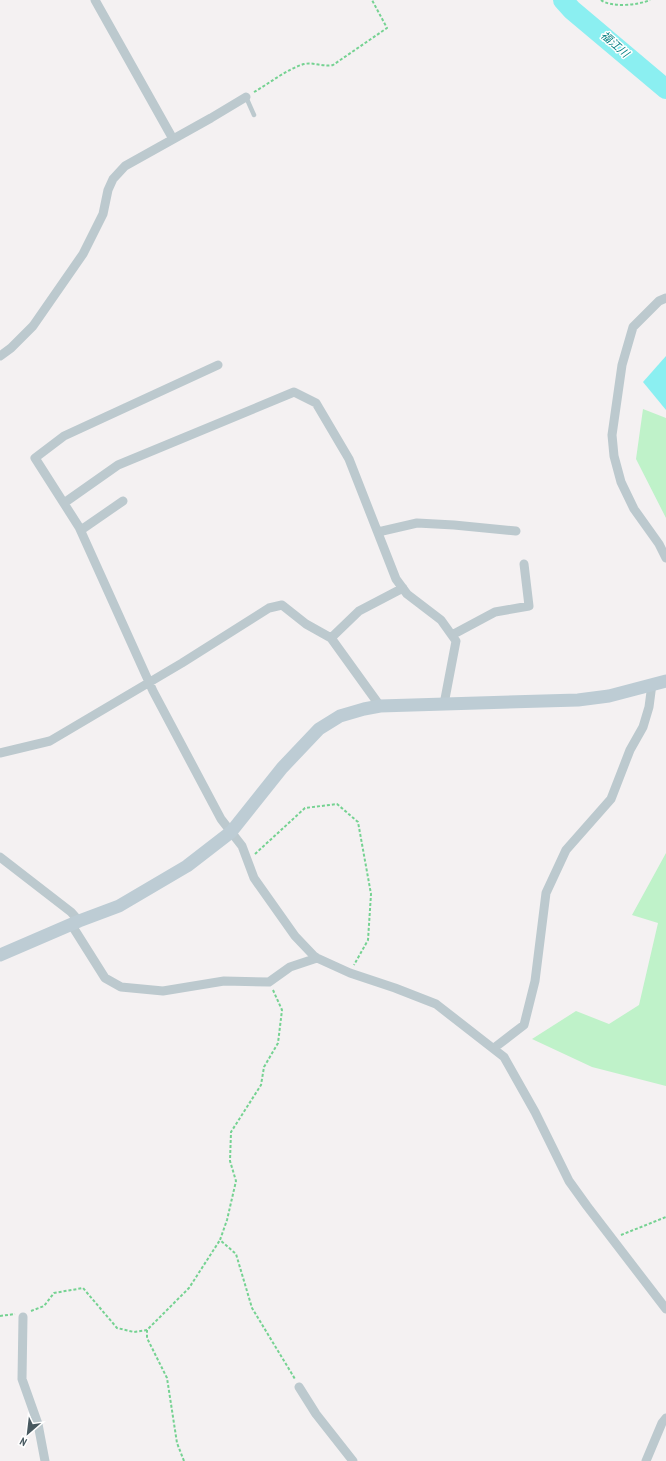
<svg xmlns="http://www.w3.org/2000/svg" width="666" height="1461" font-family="'PT Sans Narrow','Noto Sans JP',sans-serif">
	<rect width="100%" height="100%" fill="#f4f1f2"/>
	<path fill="#bff2c9" d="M643,409l23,9v100l-30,-59z
		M666,853v233l-74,-19 -60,-28 44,-28 33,13 30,-19 19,-82 -26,-8z"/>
	<path fill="#8beff1" d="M666,356v54l-23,-28z"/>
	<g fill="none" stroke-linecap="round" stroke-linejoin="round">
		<path stroke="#8beff1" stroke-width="20" d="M563,0l9,10 94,79"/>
		<path stroke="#75d292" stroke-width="2" stroke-dasharray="3 2" stroke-linecap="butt" d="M601,0c10,8 38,5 49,0
			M254,92c16,-9 33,-23 50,-28 10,-2 19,3 29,1l54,-37 -15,-28
			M255,854l50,-46 32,-4 21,18 13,72 -3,46 -14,25
			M273,990l9,20 -4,33 -14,24 -3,18 -30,47 -1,29 6,20 -9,39 -7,20 16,14 16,54 43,71
			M621,1235l45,-18
			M31,1311l13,-5 10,-13 29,-5 34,40 17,4 13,-2
			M0,1316l15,-2
			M184,1461l-7,-18 -10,-65 -20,-40v-8l42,-42 31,-48"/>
		<path stroke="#bcc9ce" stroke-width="4.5" d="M246,97l8,18"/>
		<path stroke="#bcc9ce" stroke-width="9" d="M95,0l78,139
			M666,298l-7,3 -26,26 -11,38 -10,70 2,21 7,26 13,27 25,35 7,14
			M0,356l11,-8 22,-22 50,-72 20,-40 5,-24 5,-11 12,-13 86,-48 35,-21
			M218,365l-154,71 -29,22 44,69 74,164 68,128 21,27 12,32 41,58 19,20 3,2 33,15 45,15 41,16 68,53 31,55 34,69 18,25 79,103
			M64,503l54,-38 176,-73 22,11 33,56 47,120 11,15 34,26 15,21 -12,63
			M81,530l42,-29
			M378,532l39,-9 37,2 62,6
			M452,635l43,-23 34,-6 -5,-42
			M331,638l28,-27 44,-23
			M0,753l50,-12 132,-78 87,-55 13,-3 24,19 25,14 49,68
			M0,857l71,55 8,9
			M71,924l34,54 16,9 42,4 61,-10 45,1 21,-15 27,-9
			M494,1048l30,-23 11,-44 11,-88 20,-43 45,-51 19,-49 13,-23 6,-20 3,-23
			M23,1317l-1,62 16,45 7,37
			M299,1387l17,27 37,47
			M646,1461l16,-38 4,-5"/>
		<path stroke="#bdccd4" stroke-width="13" d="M0,955l79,-34 40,-15 68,-40 44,-34 51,-64 37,-39 21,-13 24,-7 16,-3 198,-6 31,-4 57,-15"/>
	</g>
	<g text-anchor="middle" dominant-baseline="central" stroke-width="3" stroke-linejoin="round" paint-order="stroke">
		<g font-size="11" font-style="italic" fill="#098284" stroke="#fff">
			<text transform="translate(615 44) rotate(41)">福江川</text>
		</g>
	</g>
	<g transform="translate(28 1433) rotate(208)" stroke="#ffffff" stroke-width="3" paint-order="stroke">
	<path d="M0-3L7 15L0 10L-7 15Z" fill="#485960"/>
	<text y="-6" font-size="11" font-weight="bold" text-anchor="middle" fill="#485960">N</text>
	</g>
</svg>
